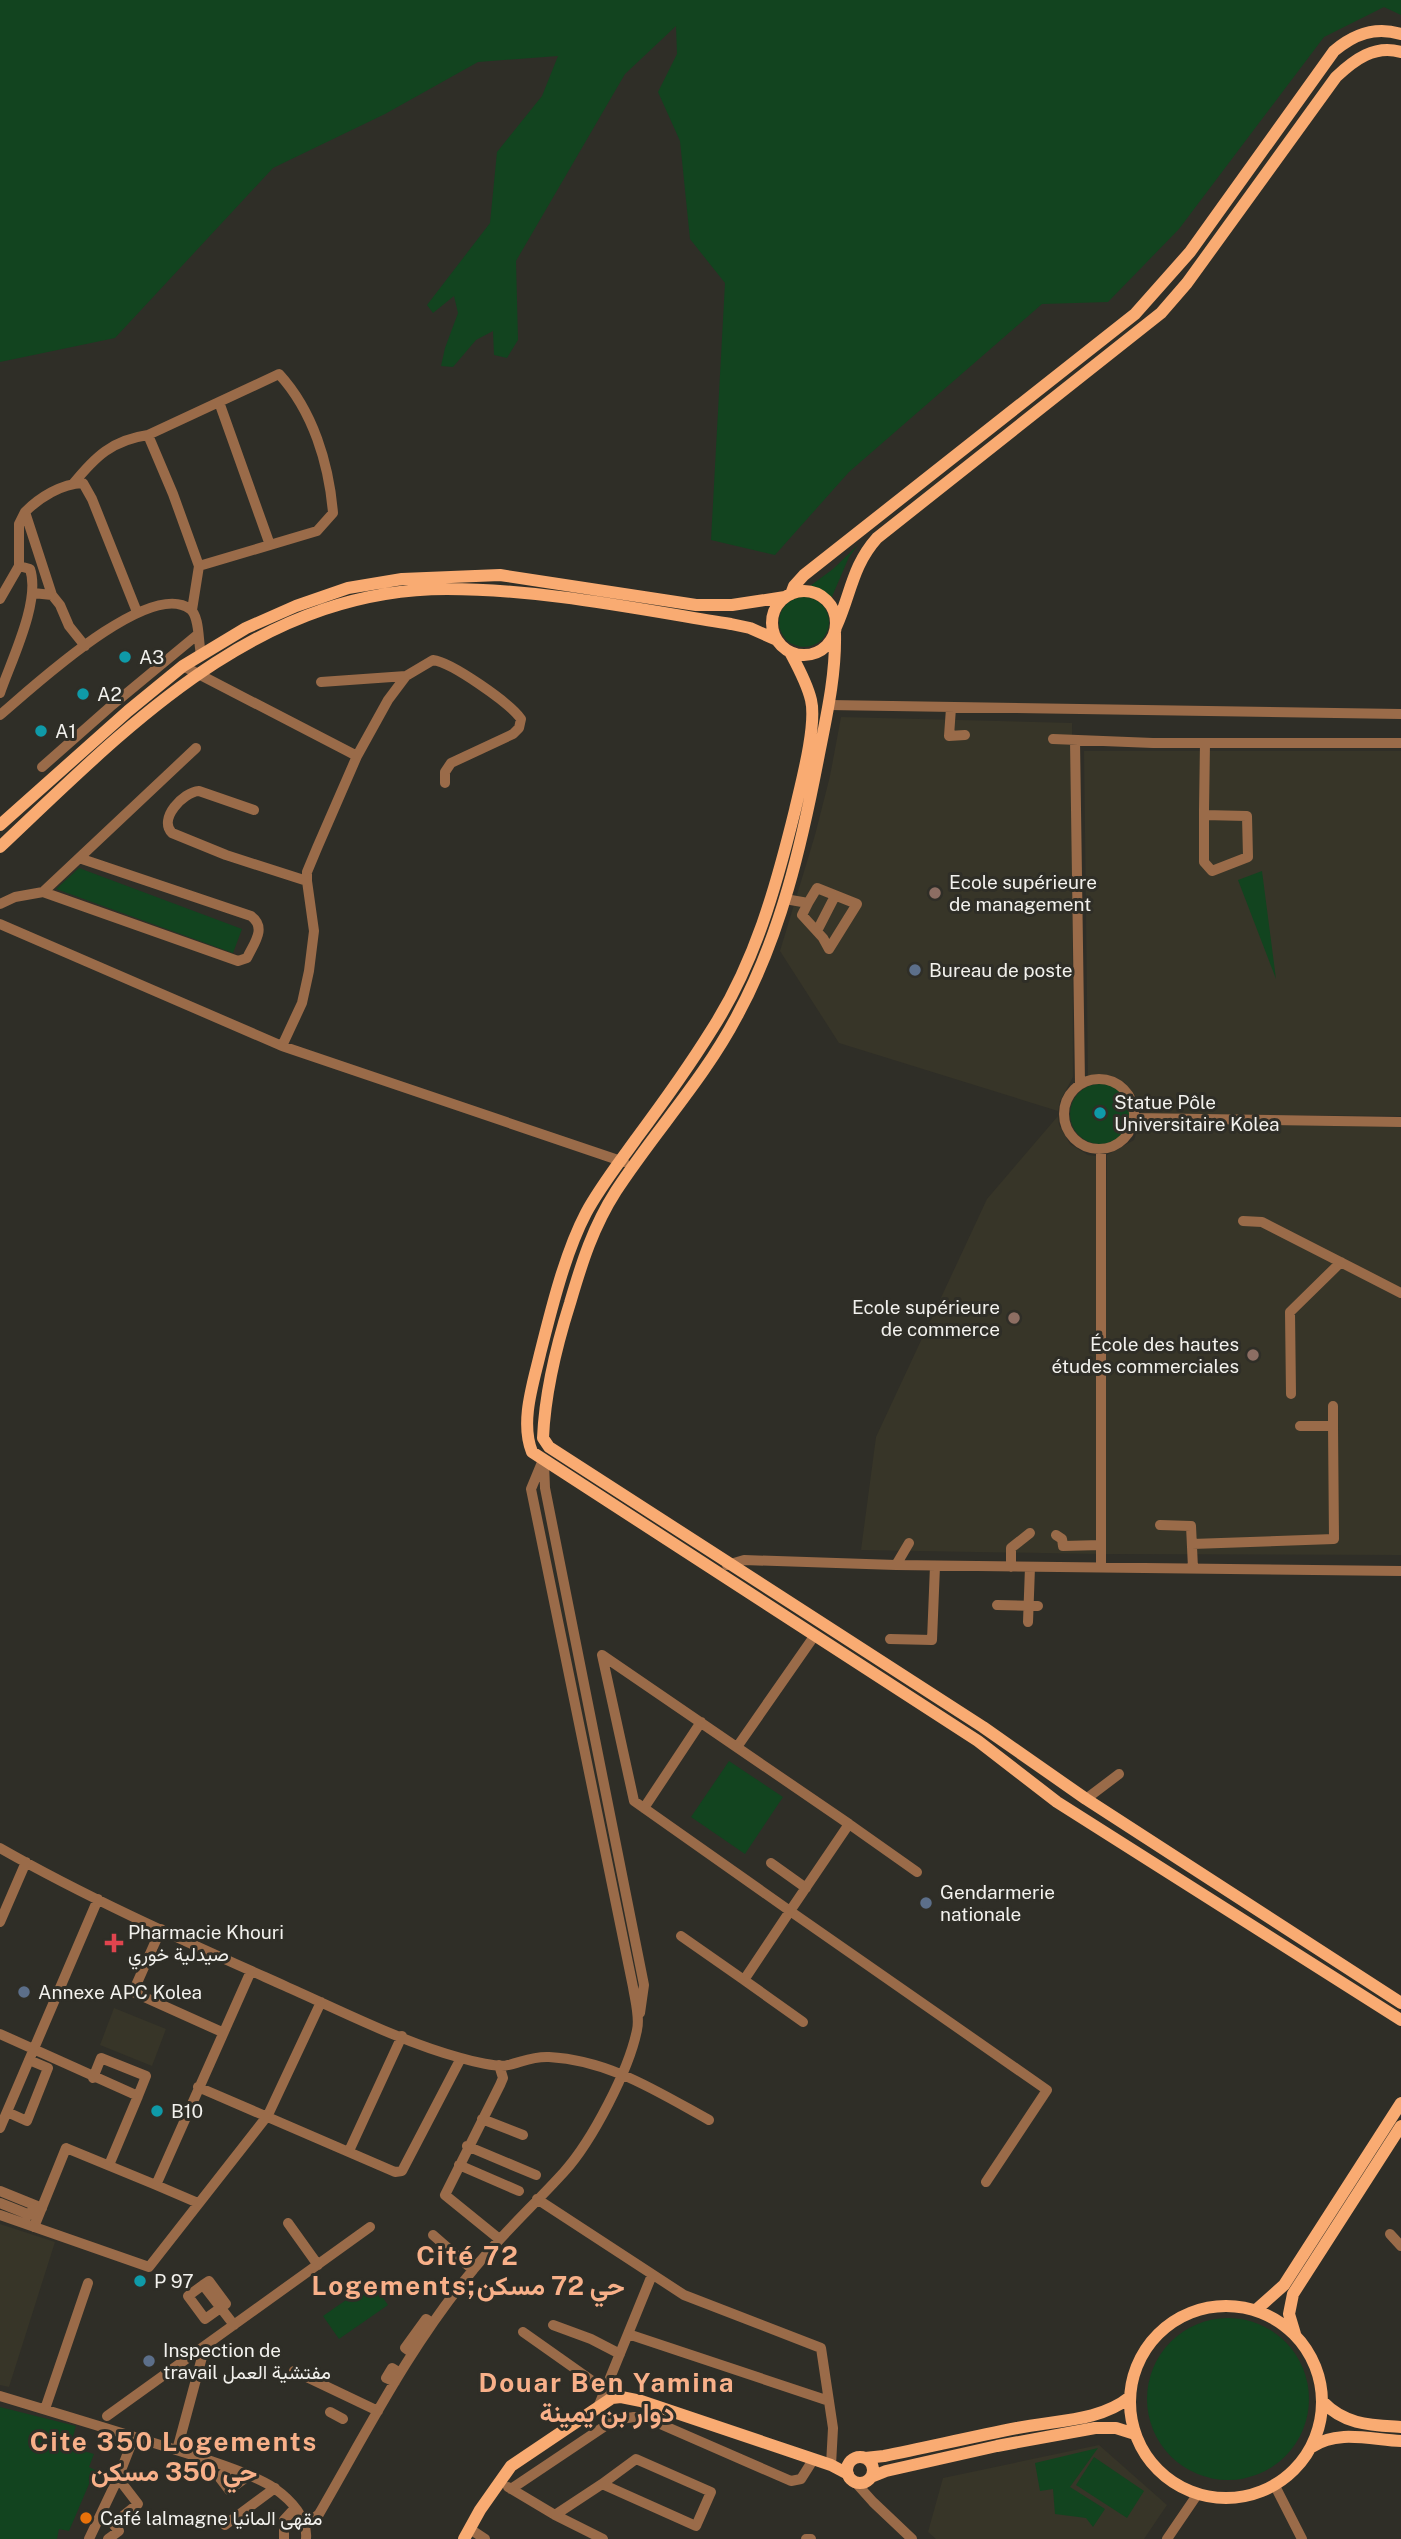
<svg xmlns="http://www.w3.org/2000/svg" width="1401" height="2539" font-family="'Public Sans',Vazirmatn,sans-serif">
	<rect width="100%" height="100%" fill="#2f2e27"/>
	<path fill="#373528" d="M841,717l231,6 1,354 -13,24 -2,10 -219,-68 -59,-92 35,-116 15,-59z
		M1084,751h317v365l-260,-2 -3,-15 -14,-17 -14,-6h-22z
		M1058,1116l1,9 11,19 18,11 9,1 1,398 -237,-4 15,-113 111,-238z
		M1140,1122l261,5v428l-297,-1 3,-399 27,-15z
		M114,2008l52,21 -14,37 -52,-21z
		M0,2224l55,18 -46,145 -9,-2z
		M1099,2445l68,60 -23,34h-208l-8,-7 15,-54z"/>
	<path fill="#12441f" d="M0,0h1401v15l-17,-8 -60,30 -145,192 -71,73 -66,2 -193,168 -74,83 -64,-15 14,-257 -35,-44 -10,-98 -22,-49 19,-38 -1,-28 -51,48 -109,187 2,79 -11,18 -13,-3 -1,-24 -17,9 -23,27 -12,-1 4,-18 13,-35 -4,-17 -21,17 -6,-8 63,-82 7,-71 45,-56 16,-40 -80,6 -93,52 -112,54 -158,170 -115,24z
		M858,545l-9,12 -18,42 -13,-11 -8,-2 23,-17z
		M779 622a25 25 0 1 1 50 0a25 25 0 1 1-50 0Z
		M79,868l163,61 -9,24 -177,-64z
		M1262,871l14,108 -38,-99z
		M1070 1114a30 30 0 1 1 60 0a30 30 0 1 1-60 0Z
		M729,1761l54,36 -38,57 -54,-37z
		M372,2282l16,23 -49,34 -16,-23z
		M1147 2399a81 81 0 1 1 162 0a81 81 0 1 1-162 0Z
		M0,2407l76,19 -6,21 24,7 -5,13 6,3 -26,61 -10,-2 -2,10h-57z
		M1098,2448l-28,39 35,22 -12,18 -7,-9 -31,-4 -2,-25 -13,2 -5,-28z
		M1094,2457l50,34 -17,27 -51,-33z"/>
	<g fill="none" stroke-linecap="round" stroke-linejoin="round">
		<path stroke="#9a6b49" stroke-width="10" d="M219,402l51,143
			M148,435l131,-61c34,37 50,90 54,139l-16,18 -118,35
			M73,484c22,-27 39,-44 75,-49l25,59 26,72 -7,44
			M25,512c15,-15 36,-28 58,-29l9,16 45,113
			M19,566v-42l6,-12 27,83
			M33,593l19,2 8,10 9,21 16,20
			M0,599l19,-33 11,3c11,32 -19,92 -30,124
			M183,666l174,90
			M321,682l85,-6
			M829,705l572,9
			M951,708l-2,28 16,-1
			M0,715c31,-26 149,-137 190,-106 10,7 8,33 11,45
			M1053,739l100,4h248
			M1075,740l5,344
			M42,767l68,-60 87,-72
			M254,810l-55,-19c-16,1 -41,28 -27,42l54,22 81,26
			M1204,815l43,1 1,41 -36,14 -8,-9v-52l1,-67
			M43,892l195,69 9,-3c7,-15 20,-30 4,-42l-172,-58
			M785,899l23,4 -6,12 21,23 6,11 28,-45 -40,-16 -9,15
			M0,904l15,-7 28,-5 153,-144
			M0,924l282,122 342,116
			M817,931l18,-35
			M282,1046l20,-43 7,-32 5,-40 -7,-50v-9l10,-24 40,-92 31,-56 18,-24 27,-16c18,2 77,43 88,59l-2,9 -6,6 -62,29 -6,9v11
			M1064 1114a35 35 0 1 1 70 0a35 35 0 1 1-70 0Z
			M1134,1118l267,4
			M1101,1149v418
			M1243,1221l19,1 139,71
			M1291,1394l-1,-82 51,-50
			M1300,1426h33v-20
			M544,1464l1,24 99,497 -4,28
			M1160,1525l31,1 2,42
			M1056,1535l6,4 1,7 38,-1
			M1192,1544l142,-5 -1,-113
			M727,1565l17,-5 152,5 505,6
			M896,1565l13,-22
			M1011,1567v-19l19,-15
			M997,1605l41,1
			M1028,1622l2,-55
			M890,1639l42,1 3,-74
			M602,1655l247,169 -59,87 -156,-110z
			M737,1747l78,-112
			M1086,1799l33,-25
			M644,1808l57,-86
			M849,1824l68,48
			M0,1848c91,52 189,95 285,138 54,24 119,57 176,72 10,3 38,10 47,7 14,-3 25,-9 41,-8 60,3 109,35 160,63
			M771,1863l35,25
			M0,1922l26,-60
			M161,1929l-28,63 89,40
			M681,1936l63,44
			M803,2022l-59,-42 46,-69 257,179 -61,92
			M0,2034l138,62 -29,69
			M93,2078l8,-20 45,18 -8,20
			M198,2087l197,85 7,-1 59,-113
			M7,2112l20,9 21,-53 -19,-8
			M482,2119l41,16
			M0,2128l98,-229
			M467,2146l69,29
			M349,2151l53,-115
			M459,2165l60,26
			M156,2185l42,18
			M0,2191l42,17
			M537,2199l147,96 137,53 12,80 -2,37
			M0,2203l30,12 4,-10
			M0,2215l149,52 119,-152 53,-113
			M288,2223l30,42
			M34,2227l32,-79 90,37 95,-214
			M1390,2234l11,12
			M498,2238l-53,-43 55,-110 3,-7 -4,-13
			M473,2270c28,-35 61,-65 91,-98 28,-31 65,-102 73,-142 3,-13 -2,-30 -4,-43l-102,-498 12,-29
			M203,2285l-15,11 17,23 21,-15 -17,-23 -6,4 31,40
			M553,2325l38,14 29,15
			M523,2332l85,60
			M628,2334l201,67
			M412,2353l-7,-5 21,-29 6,4
			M294,2371l84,40
			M395,2382l-9,-4 6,-10 8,5
			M0,2396c63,19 126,38 189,58 22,7 67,21 85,34 17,12 34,30 32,51
			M599,2405l53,-130
			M45,2409l43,-126
			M330,2412l13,7
			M107,2416l263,-189
			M177,2450l28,-104
			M636,2459l75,33 -15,34 -94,-42z
			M230,2469l-11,8 10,13 19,-14
			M179,2474l22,-16
			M856,2483l17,19 39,37
			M1275,2486l27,53
			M508,2487l47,28 48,24
			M511,2489l103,-69 20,-3 17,3 140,61 10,-2 12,-19
			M555,2515l47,-31
			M307,2524l12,-10c48,-83 92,-170 154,-244l-40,-35
			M225,2525l50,-37
			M470,2529l15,10
			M89,2539l29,-61 16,-41
			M108,2539l11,-8 -6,-7 25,-20 -20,-26
			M284,2539v-19l11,-12
			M806,2539h5
			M1167,2539l30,-44"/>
		<path stroke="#f9ab72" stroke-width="12" d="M772 623a32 32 0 1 1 64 0a32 32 0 1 1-64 0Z
			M791,594l3,-8 10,-11 331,-261 55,-62 144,-201c20,-17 41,-25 67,-17
			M836,627c15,-33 16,-61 41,-89l284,-225 26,-30 149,-206c18,-17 39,-33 65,-25
			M835,633c1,41 -8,81 -16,121 -17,89 -38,181 -82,262 -33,63 -82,115 -121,175 -23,36 -34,71 -46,112 -14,44 -25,88 -27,135l6,9 434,280 103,72 315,204
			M790,652c8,15 17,31 21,48 6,25 -10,84 -16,110 -19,77 -40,153 -84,221 -23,37 -49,73 -75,108 -17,24 -36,48 -50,74 -21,40 -35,97 -46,141 -7,30 -20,68 -8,98l446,289 79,61 344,218
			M0,825l128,-114 55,-45 63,-38 50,-22 52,-18 54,-9 98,-4 196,30h36l53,-8
			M0,847c128,-121 258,-258 447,-258 95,0 190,20 284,35l19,4 27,12
			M1130 2402a96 96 0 1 1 192 0a96 96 0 1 1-192 0Z
			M1256,2310l28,-25 117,-182
			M1295,2334l-6,-20 4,-20 108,-168
			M1323,2402c22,23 48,23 78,25
			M1312,2447c25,-18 61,-7 89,-6
			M847 2470a13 13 0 1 1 26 0a13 13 0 1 1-26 0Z
			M865,2458l19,-2c44,-9 88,-19 133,-28 38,-8 82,-6 113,-31
			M871,2477l15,-6 111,-25 98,-18h21l19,6
			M464,2539l16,-29 31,-44 101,-68 9,-1 20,4 190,64 17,9"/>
	</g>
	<g fill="#0f9aa8" stroke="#2f2e27" stroke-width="2.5">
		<circle cx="125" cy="657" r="7"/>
		<circle cx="83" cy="694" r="7"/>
		<circle cx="41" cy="731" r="7"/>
		<circle cx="1100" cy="1113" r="7"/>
		<circle cx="157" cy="2111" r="7"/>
		<circle cx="140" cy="2281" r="7"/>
	</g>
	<g fill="#8d6e63" stroke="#2f2e27" stroke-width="2.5">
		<circle cx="935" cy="893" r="7"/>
		<circle cx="1014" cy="1318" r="7"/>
		<circle cx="1253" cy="1355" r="7"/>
	</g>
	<g fill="#5c6f8a" stroke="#2f2e27" stroke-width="2.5">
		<circle cx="915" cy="970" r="7"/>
		<circle cx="926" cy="1903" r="7"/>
		<circle cx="24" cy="1992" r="7"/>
		<circle cx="149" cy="2361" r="7"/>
	</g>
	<path fill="#e0444e" stroke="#2f2e27" stroke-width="2.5" d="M110.5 1932.5h7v7h7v7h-7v7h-7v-7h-7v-7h7z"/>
	<circle fill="#e8710a" stroke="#2f2e27" stroke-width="2.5" cx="86" cy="2518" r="7"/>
	<g text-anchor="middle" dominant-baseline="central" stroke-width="6" stroke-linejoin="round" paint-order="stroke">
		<g font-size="19" fill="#f2f1ed" stroke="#2f2e27" text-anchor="start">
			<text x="139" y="657">A3</text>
			<text x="97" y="694">A2</text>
			<text x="55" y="731">A1</text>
			<text x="949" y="882">Ecole supérieure<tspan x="949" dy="22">de management</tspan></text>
			<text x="929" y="970">Bureau de poste</text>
			<text x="1114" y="1102">Statue Pôle<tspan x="1114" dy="22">Universitaire Kolea</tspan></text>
			<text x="1000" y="1307" text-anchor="end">Ecole supérieure<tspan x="1000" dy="22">de commerce</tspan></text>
			<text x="1239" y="1344" text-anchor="end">École des hautes<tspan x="1239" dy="22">études commerciales</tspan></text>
			<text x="940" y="1892">Gendarmerie<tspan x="940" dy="22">nationale</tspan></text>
			<text x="128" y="1932">Pharmacie Khouri<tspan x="128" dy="22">صيدلية خوري</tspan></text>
			<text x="38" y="1992">Annexe APC Kolea</text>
			<text x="171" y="2111">B10</text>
			<text x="154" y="2281">P 97</text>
			<text x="163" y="2350">Inspection de<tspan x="163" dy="22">travail مفتشية العمل</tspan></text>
			<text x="100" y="2518">Café lalmagne مقهى المانيا</text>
		</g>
		<g font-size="26" font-weight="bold" letter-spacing="2" fill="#f8b089" stroke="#2f2e27">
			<text x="468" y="2255">Cité 72<tspan x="468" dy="30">Logements;حي 72 مسكن</tspan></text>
			<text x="607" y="2382">Douar Ben Yamina<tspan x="607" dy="30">دوار بن يمينة</tspan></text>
			<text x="174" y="2441">Cite 350 Logements<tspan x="174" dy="30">حي 350 مسكن</tspan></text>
		</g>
	</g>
</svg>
